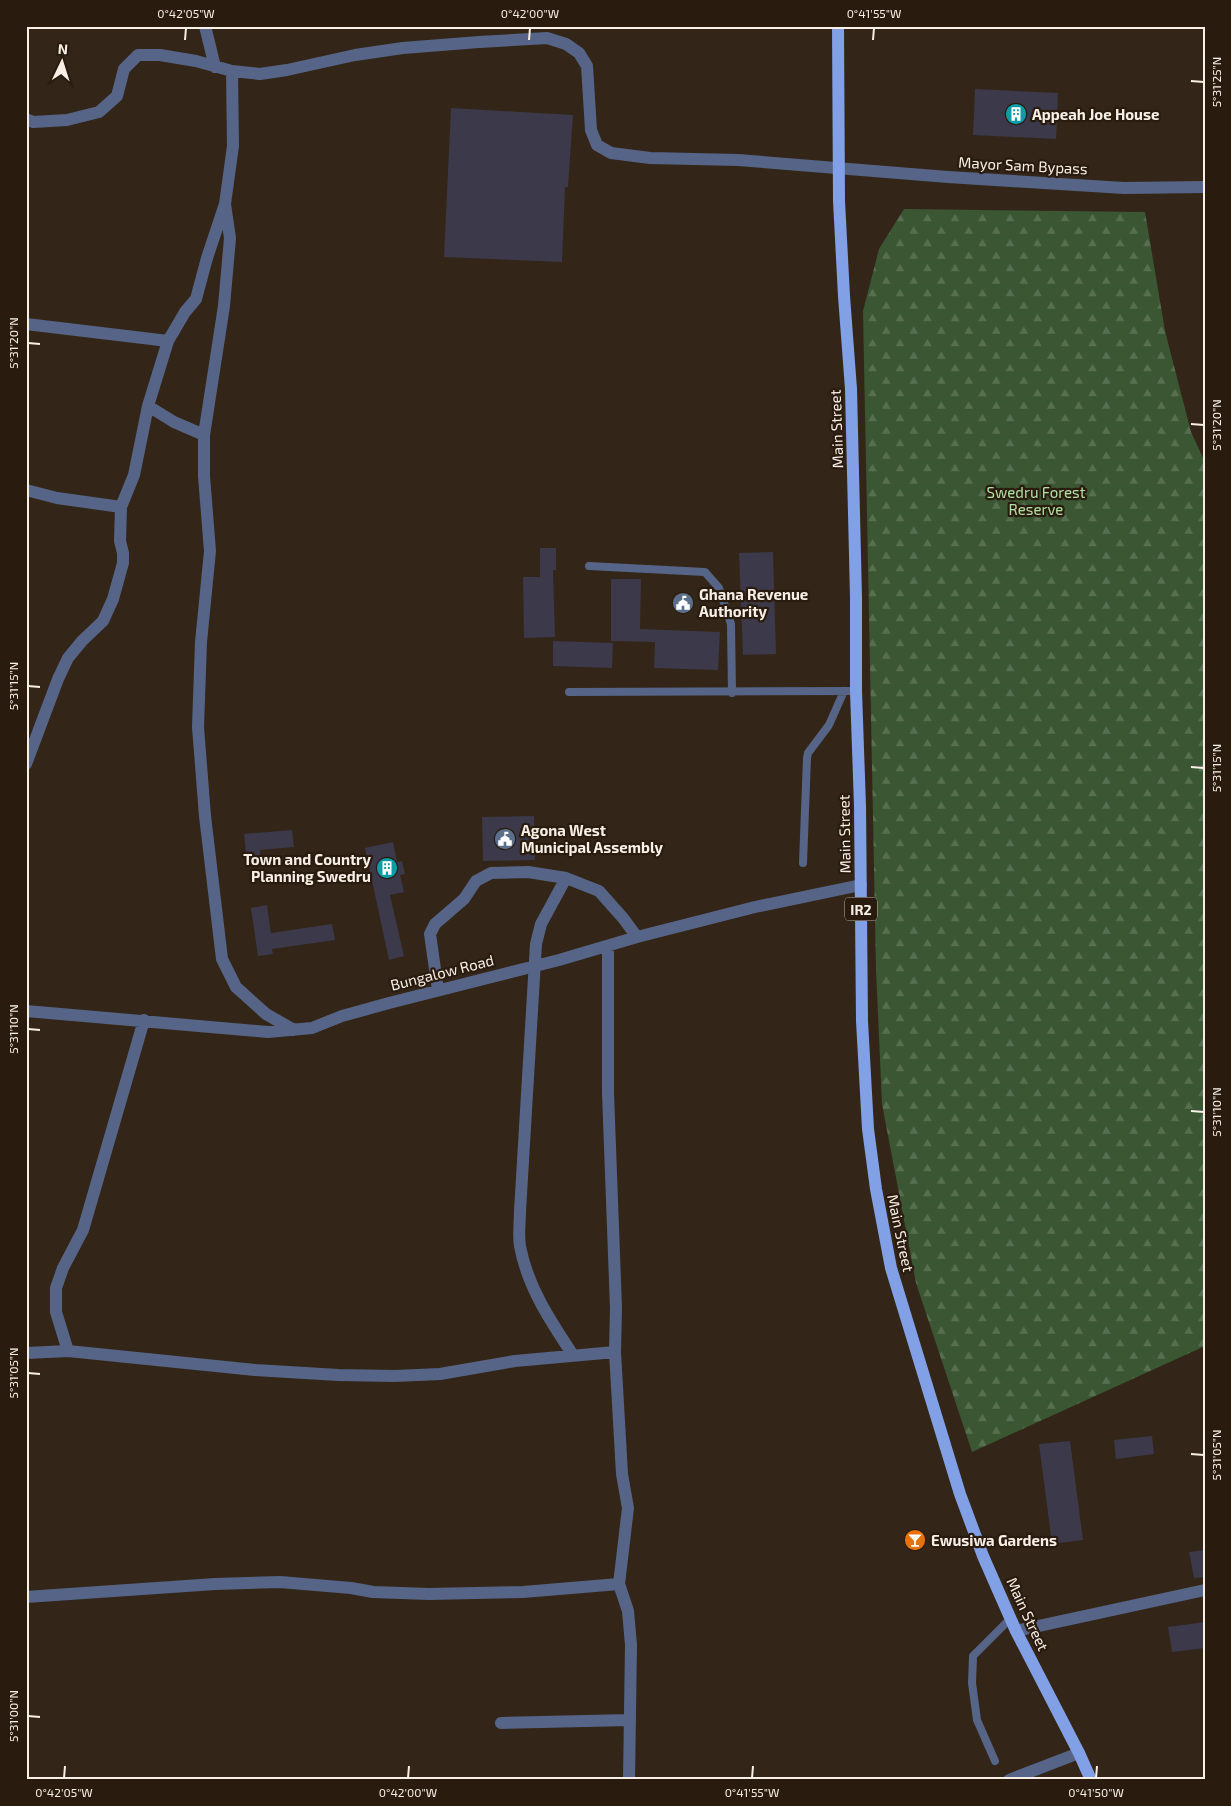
<svg xmlns="http://www.w3.org/2000/svg" width="1231" height="1806" font-family="'Exo 2',sans-serif">
	<defs>
		<pattern id="forest-firs" width="22" height="20" patternUnits="userSpaceOnUse" patternTransform="scale(1.25)"><rect width="22" height="20" fill="#3a5632"/><path d="M5 1l3.5 6h-7zM16 11l3.5 6h-7z" fill="#576f50"/></pattern>
	</defs>
	<rect width="100%" height="100%" fill="#332618"/>
	<path fill="url(#forest-firs)" d="M904,209l241,3 20,119 26,101 14,30v884l-233,106 -56,-169 -34,-179 -6,-135 -13,-658 16,-62z"/>
	<path fill="#3b394a" d="M975,89l83,4 -2,46 -83,-4z
		M451,108l122,7 -5,72h-3l-3,75 -118,-5z
		M540,548h16v22h-3l2,67 -31,1 -1,-61h17z
		M773,552l3,102 -33,1 -4,-102z
		M611,579h30l-1,50 80,3 -2,38 -64,-2 1,-26 -44,-1z
		M553,641l60,2 -1,25 -59,-2z
		M534,816l1,44 -52,1 -1,-44z
		M292,830l2,17 -34,3 1,12 -14,1 -3,-29z
		M393,842l4,20 5,-1 3,13 -5,1 4,17 -14,3 14,61 -15,4 -24,-112z
		M267,905l4,28 61,-9 3,16 -63,9 1,5 -15,2 -7,-48z
		M1152,1436l2,18 -38,5 -2,-19z
		M1070,1441l13,99 -31,4 -13,-100z
		M1205,1550v27l-11,1 -5,-26z
		M1205,1622v26l-33,4 -4,-25z"/>
	<g fill="none" stroke-linecap="round" stroke-linejoin="round">
		<path stroke="#566587" stroke-width="8" d="M589,566l116,6 14,16 12,36 1,69
			M569,692l287,-1
			M803,863l4,-105 1,-5 21,-28 15,-34
			M995,1761l-18,-41 -5,-37 1,-27 38,-38"/>
		<path stroke="#566587" stroke-width="12" d="M205,26l10,41
			M26,119l7,3 34,-2 32,-8 18,-16 7,-27 14,-14h22l36,6 36,10 28,3 27,-4 68,-15 48,-7 76,-6 68,-4 19,6 13,9 8,13 4,64 6,15 14,8 39,5 88,2 210,17 176,11 81,-1
			M225,204l5,34 -6,68 -20,129v41l6,75 -9,91 -3,85 7,89 17,143 14,28 30,27 28,16
			M26,324l142,17
			M148,406l26,16 30,13
			M26,490l31,8 64,9
			M26,764l32,-85 10,-21 14,-17 21,-20 10,-22 10,-36v-10l-3,-12 1,-34 13,-32 14,-69 20,-65 17,-29 11,-13 11,-41 18,-54 8,-58 -1,-75
			M566,878l-25,46 -5,20 -16,267c0,11 -2,24 0,35 7,40 31,76 53,109
			M608,946v147l8,215 -1,44 7,122 6,34 -9,76 9,27 3,34 -2,135
			M438,990l-8,-56 5,-10 29,-25 12,-18 15,-8 37,-1 38,6 33,13 24,27 14,19
			M26,1011l242,21 44,-4 30,-12 47,-13 170,-43 78,-23 118,-30 106,-22
			M68,1351l-12,-39v-24l7,-20 20,-38 61,-210
			M26,1353l42,-2 187,19 83,5 57,1 45,-2 75,-13 100,-9
			M26,1597l189,-13 65,-2 71,6 22,4 56,2 94,-2 96,-8
			M1016,1631l189,-41
			M501,1723l129,-3
			M1009,1780l70,-27"/>
		<path stroke="#82a0e5" stroke-width="12" d="M838,26l1,175 5,95 7,93 5,208v94l4,115 2,215 6,108 8,60 15,79 69,226 23,62 33,75 63,122 12,27"/>
	</g>
	<path fill="none" stroke="#f8efe6" stroke-width="2" d="M185,40l1,-12M529,40l1,-12M873,40l1,-12M1191,81l13,1M28,343l12,1M1191,424l13,1M28,686l12,1M1191,767l13,1M28,1029l12,1M1191,1111l13,1M28,1373l12,1M1191,1454l13,1M28,1716l12,1M64,1778l1,-12M408,1778l1,-12M752,1778l1,-12M1096,1778l1,-12"/>
	<defs>
		<g id="building-disc" transform="scale(1.125)"><circle r="9.5" fill="#0f9aa8" stroke="#291c0f"/><path d="M-4-6H4V6H1V3H-1V6H-4ZM-2.5-4.3h1.7v1.8h-1.7ZM.8-4.3h1.7v1.8H.8ZM-2.5-1h1.7V.8h-1.7ZM.8-1h1.7V.8H.8Z" fill="#fff"/></g>
		<g id="civic-disc" transform="scale(1.125)"><circle r="9.5" fill="#5c6f8a" stroke="#291c0f"/><path d="M-.6-6.5H3V-4.5H.6V-3L4-1V1h2V6H-6V1h2V-1L-.6-3ZM-1.2 2.5V6h2.4V2.5Z" fill="#fff"/></g>
		<g id="bar-disc" transform="scale(1.125)"><circle r="9.5" fill="#e8710a" stroke="#291c0f"/><path d="M-6-5H6L.8 .8V4.5H3.5V6h-7V4.5H-.8V.8Z" fill="#fff"/></g>
	</defs>
	<g fill-rule="evenodd">
		<use href="#building-disc" x="1016" y="114"/>
		<use href="#civic-disc" x="683" y="603"/>
		<use href="#civic-disc" x="505" y="839"/>
		<use href="#building-disc" x="387" y="868"/>
		<use href="#bar-disc" x="915" y="1540"/>
	</g>
	<g text-anchor="middle" dominant-baseline="central" stroke-width="4.5" stroke-linejoin="round" paint-order="stroke">
		<rect fill="#291c0f" stroke="#bab0a6" stroke-width="1" x="845" y="897.5" width="32" height="23" rx="4"/>
		<g font-size="14" font-weight="bold" fill="#f8efe6">
			<text x="861" y="909">IR2</text>
		</g>
		<g font-size="15" font-weight="bold" fill="#f8efe6" stroke="#291c0f" text-anchor="start">
			<text x="1032" y="114">Appeah Joe House</text>
			<text x="699" y="594">Ghana Revenue<tspan x="699" dy="17">Authority</tspan></text>
			<text x="521" y="830">Agona West<tspan x="521" dy="17">Municipal Assembly</tspan></text>
			<text x="371" y="859" text-anchor="end">Town and Country<tspan x="371" dy="17">Planning Swedru</tspan></text>
			<text x="931" y="1540">Ewusiwa Gardens</text>
		</g>
		<g font-size="15" fill="#f8efe6" stroke="#291c0f">
			<text transform="translate(1023 165) rotate(3)">Mayor Sam Bypass</text>
			<text transform="translate(836 429) rotate(-92)">Main Street</text>
			<text transform="translate(844 834) rotate(-91)">Main Street</text>
			<text transform="translate(442 972) rotate(-14)">Bungalow Road</text>
			<text transform="translate(901 1233) rotate(78)">Main Street</text>
			<text transform="translate(1028 1614) rotate(65)">Main Street</text>
		</g>
		<g font-size="15" fill="#b1e1a3" stroke="#291c0f">
			<text x="1036" y="492">Swedru Forest<tspan x="1036" dy="17">Reserve</tspan></text>
		</g>
	</g>
	<rect width="1231" height="1806" fill="none" stroke="#291c0f" stroke-width="55"/>
	<g transform="translate(62 62) rotate(4)" stroke="#291c0f" stroke-width="4" paint-order="stroke">
	<path d="M0-4L9 19L0 12L-9 19Z" fill="#f8efe6"/>
	<text y="-8" font-size="14" font-weight="bold" text-anchor="middle" fill="#f8efe6">N</text>
	</g>
	<rect x="28" y="28" width="1176" height="1750" fill="none" stroke="#f8efe6" stroke-width="2"/>
	<g font-size="12" text-anchor="middle" fill="#f8efe6">
		<text x="186" y="18">0°42'05"W</text>
		<text x="530" y="18">0°42'00"W</text>
		<text x="874" y="18">0°41'55"W</text>
		<text transform="translate(1217 82) rotate(-90)" y="4">5°31'25"N</text>
		<text transform="translate(14 343) rotate(-90)" y="4">5°31'20"N</text>
		<text transform="translate(1217 425) rotate(-90)" y="4">5°31'20"N</text>
		<text transform="translate(14 686) rotate(-90)" y="4">5°31'15"N</text>
		<text transform="translate(1217 768) rotate(-90)" y="4">5°31'15"N</text>
		<text transform="translate(14 1029) rotate(-90)" y="4">5°31'10"N</text>
		<text transform="translate(1217 1112) rotate(-90)" y="4">5°31'10"N</text>
		<text transform="translate(14 1373) rotate(-90)" y="4">5°31'05"N</text>
		<text transform="translate(1217 1455) rotate(-90)" y="4">5°31'05"N</text>
		<text transform="translate(14 1716) rotate(-90)" y="4">5°31'00"N</text>
		<text x="64" y="1797">0°42'05"W</text>
		<text x="408" y="1797">0°42'00"W</text>
		<text x="752" y="1797">0°41'55"W</text>
		<text x="1096" y="1797">0°41'50"W</text>
	</g>
</svg>
